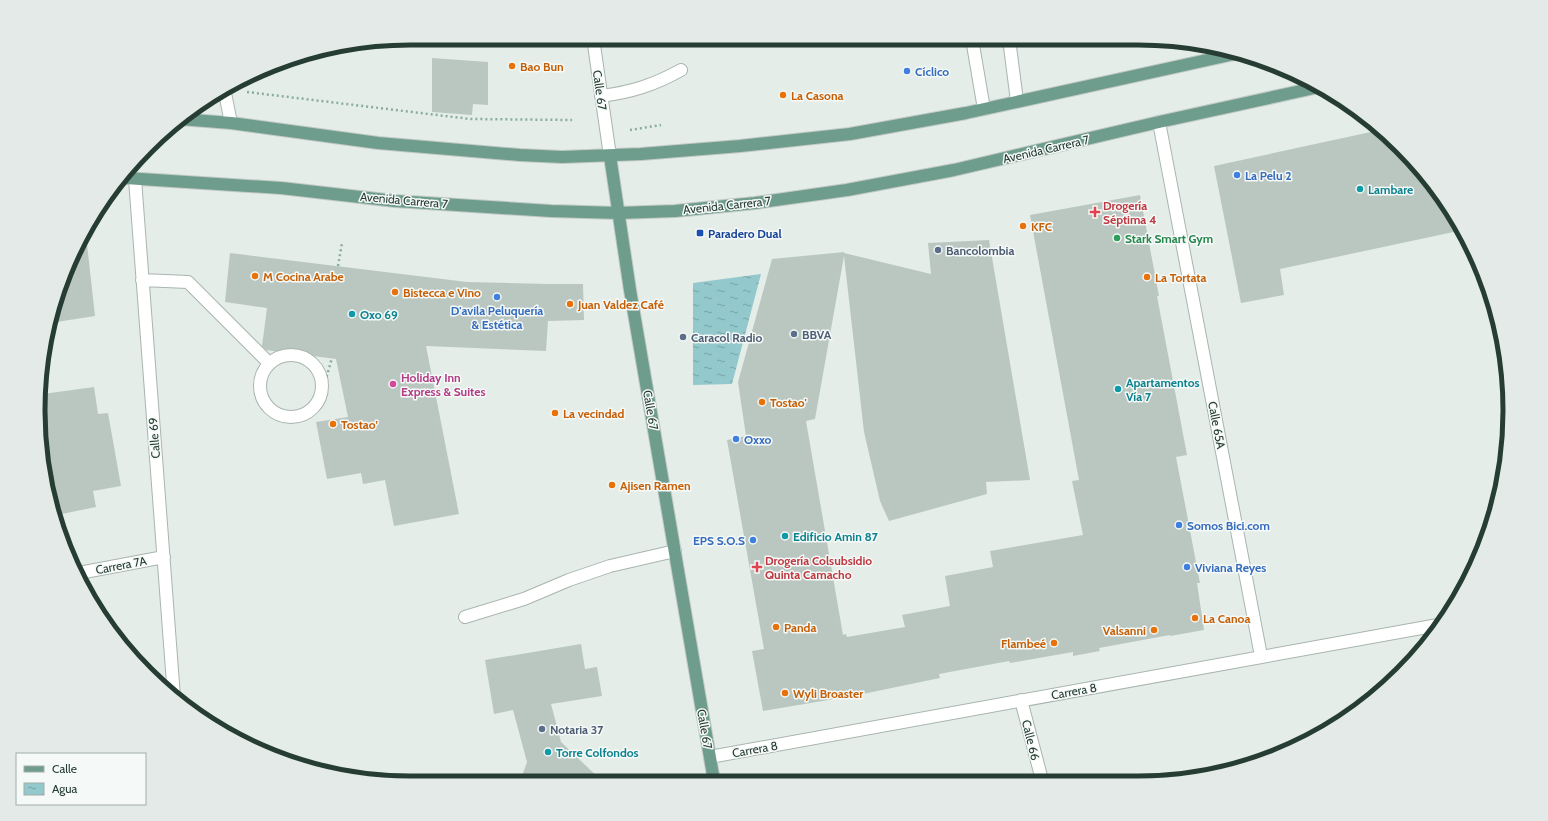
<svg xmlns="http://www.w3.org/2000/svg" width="1548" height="821" font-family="Cabin,sans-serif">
	<defs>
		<pattern id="water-ripples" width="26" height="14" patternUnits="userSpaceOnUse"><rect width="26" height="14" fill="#93c8cc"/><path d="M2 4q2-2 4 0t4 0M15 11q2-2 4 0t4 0" fill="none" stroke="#78a4a6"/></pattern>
	</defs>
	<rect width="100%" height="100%" fill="#e5ede8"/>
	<path fill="url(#water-ripples)" d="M761,274l-29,110 -39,1v-102z"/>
	<path fill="#bac7c1" d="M432,58l56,4v43l-15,-1 -1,11 -40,-3z
		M1380,130l38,35 42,59 3,6 -183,39 4,26 -43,8 -27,-137z
		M1140,195l19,101h-2l30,159 -11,2 24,126h-3l7,47 -34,6v-1l-71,13 1,3 -27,5v-4l-63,11 -1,-2 -70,13 1,4 -82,17 -95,16 -11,-60 12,-2 -37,-209 19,-4 -8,-54 34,-123 72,-7v1l87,21 -3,-31 61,-3 41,240 -44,2 1,12 -98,27 -9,-20 -16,-69 -20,-176 -29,163 -9,2 37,214 3,-1 1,3 58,-10 -3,-12 48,-9 -5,-30 48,-9 -3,-16 93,-16 -11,-54 7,-1 -49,-265z
		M86,235l9,81 -45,7 1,-9z
		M230,253l237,29 81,2h35l1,36 -36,1 -2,30 -120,-5 33,168 -65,12 -9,-46 -22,4 -2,-11 -34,6 -11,-57 32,-5 -12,-58 -70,-9 -4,-4 5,-38 -42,-6z
		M94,387l4,27 10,-1 13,73 -28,5 3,16 -39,8 -18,-80 4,-41z
		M581,644l4,25 12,-2 5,29 -51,8 10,38 42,40h-83l7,-20 -14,-52 -19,4 -9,-54z"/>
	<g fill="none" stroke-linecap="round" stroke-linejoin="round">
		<g stroke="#a8b5ae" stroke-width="14">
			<path id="minor" d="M593,38l17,118
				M972,39l12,70
				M1009,39l8,62
				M225,93l6,30
				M601,96c31,-4 53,-11 80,-26
				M1159,122l102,534
				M135,179l39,518
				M142,280l46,2 81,81
				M260 386a31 31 0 1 1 62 0a31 31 0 1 1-62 0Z
				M79,573l85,-16
				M465,617l59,-18 45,-19 41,-14 65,-15
				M1021,700l21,80
				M710,757l728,-132"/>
		</g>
		<g stroke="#c2c9c6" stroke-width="14">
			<path id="major" d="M180,119l51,4 147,20 142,12 42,2 79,-3 99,-8 110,-12 116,-21 273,-60
				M610,156l20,134 84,491
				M125,178l156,10 114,13 156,10 67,2 57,-2 80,-8 92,-13 107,-20 205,-48 160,-35"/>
		</g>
		<path stroke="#88ad9e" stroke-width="2.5" stroke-dasharray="2 3" stroke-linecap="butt" d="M247,92l223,27 102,1
			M630,130l31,-5
			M338,266l4,-23
			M321,396l11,-38"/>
		<use href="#minor" stroke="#fff" stroke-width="12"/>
		<use href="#major" stroke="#6e9d8d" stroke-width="12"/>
	</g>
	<g fill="#e8710a" stroke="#f5f9f7" stroke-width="1.5">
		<circle cx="512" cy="66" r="4"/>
		<circle cx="783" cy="95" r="4"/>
		<circle cx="1023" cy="226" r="4"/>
		<circle cx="255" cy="276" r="4"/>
		<circle cx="1147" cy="277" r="4"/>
		<circle cx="395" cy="292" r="4"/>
		<circle cx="570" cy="304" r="4"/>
		<circle cx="762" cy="402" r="4"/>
		<circle cx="555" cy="413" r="4"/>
		<circle cx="333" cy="424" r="4"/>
		<circle cx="612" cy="485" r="4"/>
		<circle cx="1195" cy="618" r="4"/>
		<circle cx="776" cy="627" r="4"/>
		<circle cx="1154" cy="630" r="4"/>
		<circle cx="1054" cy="643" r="4"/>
		<circle cx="785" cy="693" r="4"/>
	</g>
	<g fill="#3f7fe0" stroke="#f5f9f7" stroke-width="1.5">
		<circle cx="907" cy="71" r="4"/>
		<circle cx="1237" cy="175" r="4"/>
		<circle cx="497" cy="297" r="4"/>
		<circle cx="736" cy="439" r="4"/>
		<circle cx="1179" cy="525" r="4"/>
		<circle cx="753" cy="540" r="4"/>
		<circle cx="1187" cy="567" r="4"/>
	</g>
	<g fill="#0f9aa8" stroke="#f5f9f7" stroke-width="1.5">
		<circle cx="1360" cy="189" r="4"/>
		<circle cx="352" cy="314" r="4"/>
		<circle cx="1118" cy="389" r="4"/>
		<circle cx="785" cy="536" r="4"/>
		<circle cx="548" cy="752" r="4"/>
	</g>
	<g fill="#e0444e" stroke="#f5f9f7" stroke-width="1.5">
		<path d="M1093 206h4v4h4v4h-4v4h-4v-4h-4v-4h4z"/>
		<path d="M755 561h4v4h4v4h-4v4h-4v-4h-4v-4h4z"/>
	</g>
	<rect fill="#1a4fb4" stroke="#f5f9f7" stroke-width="1.5" x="696" y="229" width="8" height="8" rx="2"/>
	<circle fill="#2e9e5b" stroke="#f5f9f7" stroke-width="1.5" cx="1117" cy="238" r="4"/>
	<g fill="#5c6f8a" stroke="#f5f9f7" stroke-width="1.5">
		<circle cx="938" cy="250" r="4"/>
		<circle cx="794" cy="334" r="4"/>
		<circle cx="683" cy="337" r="4"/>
		<circle cx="542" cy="729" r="4"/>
	</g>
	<circle fill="#d1479c" stroke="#f5f9f7" stroke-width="1.5" cx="393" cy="384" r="4"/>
	<g text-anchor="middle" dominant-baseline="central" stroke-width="3" stroke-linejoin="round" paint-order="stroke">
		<g font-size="12" font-weight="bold" fill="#c56008" stroke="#f5f9f7" text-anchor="start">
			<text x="520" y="66">Bao Bun</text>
			<text x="791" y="95">La Casona</text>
			<text x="1031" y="226">KFC</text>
			<text x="263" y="276">M Cocina Arabe</text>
			<text x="1155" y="277">La Tortata</text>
			<text x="403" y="292">Bistecca e Vino</text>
			<text x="578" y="304">Juan Valdez Café</text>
			<text x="770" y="402">Tostao'</text>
			<text x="563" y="413">La vecindad</text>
			<text x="341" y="424">Tostao’</text>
			<text x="620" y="485">Ajisen Ramen</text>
			<text x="1203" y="618">La Canoa</text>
			<text x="784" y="627">Panda</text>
			<text x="1146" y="630" text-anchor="end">Valsanni</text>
			<text x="1046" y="643" text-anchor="end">Flambeé</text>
			<text x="793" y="693">Wyli Broaster</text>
		</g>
		<g font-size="12" font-weight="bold" fill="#366cbe" stroke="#f5f9f7" text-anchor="start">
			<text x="915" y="71">Cíclico</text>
			<text x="1245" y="175">La Pelu 2</text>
			<text x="497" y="310" text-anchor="middle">D'avila Peluquería<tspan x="497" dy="14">&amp; Estética</tspan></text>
			<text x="744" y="439">Oxxo</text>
			<text x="1187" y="525">Somos Bici.com</text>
			<text x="745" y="540" text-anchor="end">EPS S.O.S</text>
			<text x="1195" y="567">Viviana Reyes</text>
		</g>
		<g font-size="12" fill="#263d34" stroke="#f5f9f7">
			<text transform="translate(600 90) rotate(82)">Calle 67</text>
			<text transform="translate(1046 149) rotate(-13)">Avenida Carrera 7</text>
			<text transform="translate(404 200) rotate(5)">Avenida Carrera 7</text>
			<text transform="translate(727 205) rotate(-6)">Avenida Carrera 7</text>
			<text transform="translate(651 410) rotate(80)">Calle 67</text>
			<text transform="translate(1217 425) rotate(79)">Calle 65A</text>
			<text transform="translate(154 438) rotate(-94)">Calle 69</text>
			<text transform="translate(121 565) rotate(-11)">Carrera 7A</text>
			<text transform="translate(1074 691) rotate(-10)">Carrera 8</text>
			<text transform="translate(705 729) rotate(80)">Calle 67</text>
			<text transform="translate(1031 740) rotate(76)">Calle 66</text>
			<text transform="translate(755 749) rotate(-10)">Carrera 8</text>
		</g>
		<g font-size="12" font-weight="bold" fill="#0d838f" stroke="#f5f9f7" text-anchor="start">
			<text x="1368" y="189">Lambare</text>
			<text x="360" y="314">Oxo 69</text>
			<text x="1126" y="382">Apartamentos<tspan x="1126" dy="14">Vía 7</tspan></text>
			<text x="793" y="536">Edificio Amin 87</text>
			<text x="556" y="752">Torre Colfondos</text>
		</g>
		<g font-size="12" font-weight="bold" fill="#be3a42" stroke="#f5f9f7" text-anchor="start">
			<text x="1103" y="205">Drogería<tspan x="1103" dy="14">Séptima 4</tspan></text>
			<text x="765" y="560">Drogería Colsubsidio<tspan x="765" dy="14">Quinta Camacho</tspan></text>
		</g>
		<g font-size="12" font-weight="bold" fill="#164399" stroke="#f5f9f7" text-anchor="start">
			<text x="708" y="233">Paradero Dual</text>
		</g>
		<g font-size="12" font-weight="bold" fill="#27864d" stroke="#f5f9f7" text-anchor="start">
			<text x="1125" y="238">Stark Smart Gym</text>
		</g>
		<g font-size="12" font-weight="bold" fill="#4e5e75" stroke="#f5f9f7" text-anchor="start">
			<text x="946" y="250">Bancolombia</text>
			<text x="802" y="334">BBVA</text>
			<text x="691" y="337">Caracol Radio</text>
			<text x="550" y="729">Notaria 37</text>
		</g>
		<g font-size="12" font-weight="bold" fill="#b23c85" stroke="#f5f9f7" text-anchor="start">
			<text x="401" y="377">Holiday Inn<tspan x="401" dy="14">Express &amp; Suites</tspan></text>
		</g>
	</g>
	<path d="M0 0H1548V821H0ZM410 45H1138A365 365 0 0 1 1503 410V411A365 365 0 0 1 1138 776H410A365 365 0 0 1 45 411V410A365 365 0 0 1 410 45Z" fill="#e4eae7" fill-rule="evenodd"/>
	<path fill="none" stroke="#263d34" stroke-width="5" d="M410 45H1138A365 365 0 0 1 1503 410V411A365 365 0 0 1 1138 776H410A365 365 0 0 1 45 411V410A365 365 0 0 1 410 45Z"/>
	<rect x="16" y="753" width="130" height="52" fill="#f5f9f7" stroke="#a2aea9"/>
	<rect x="24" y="766" width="20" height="6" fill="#6e9d8d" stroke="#a2aea9"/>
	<text x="52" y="773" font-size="12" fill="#263d34">Calle</text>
	<rect x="24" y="783" width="20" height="12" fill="url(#water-ripples)" stroke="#a2aea9"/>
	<text x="52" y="793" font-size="12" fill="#263d34">Agua</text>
</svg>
